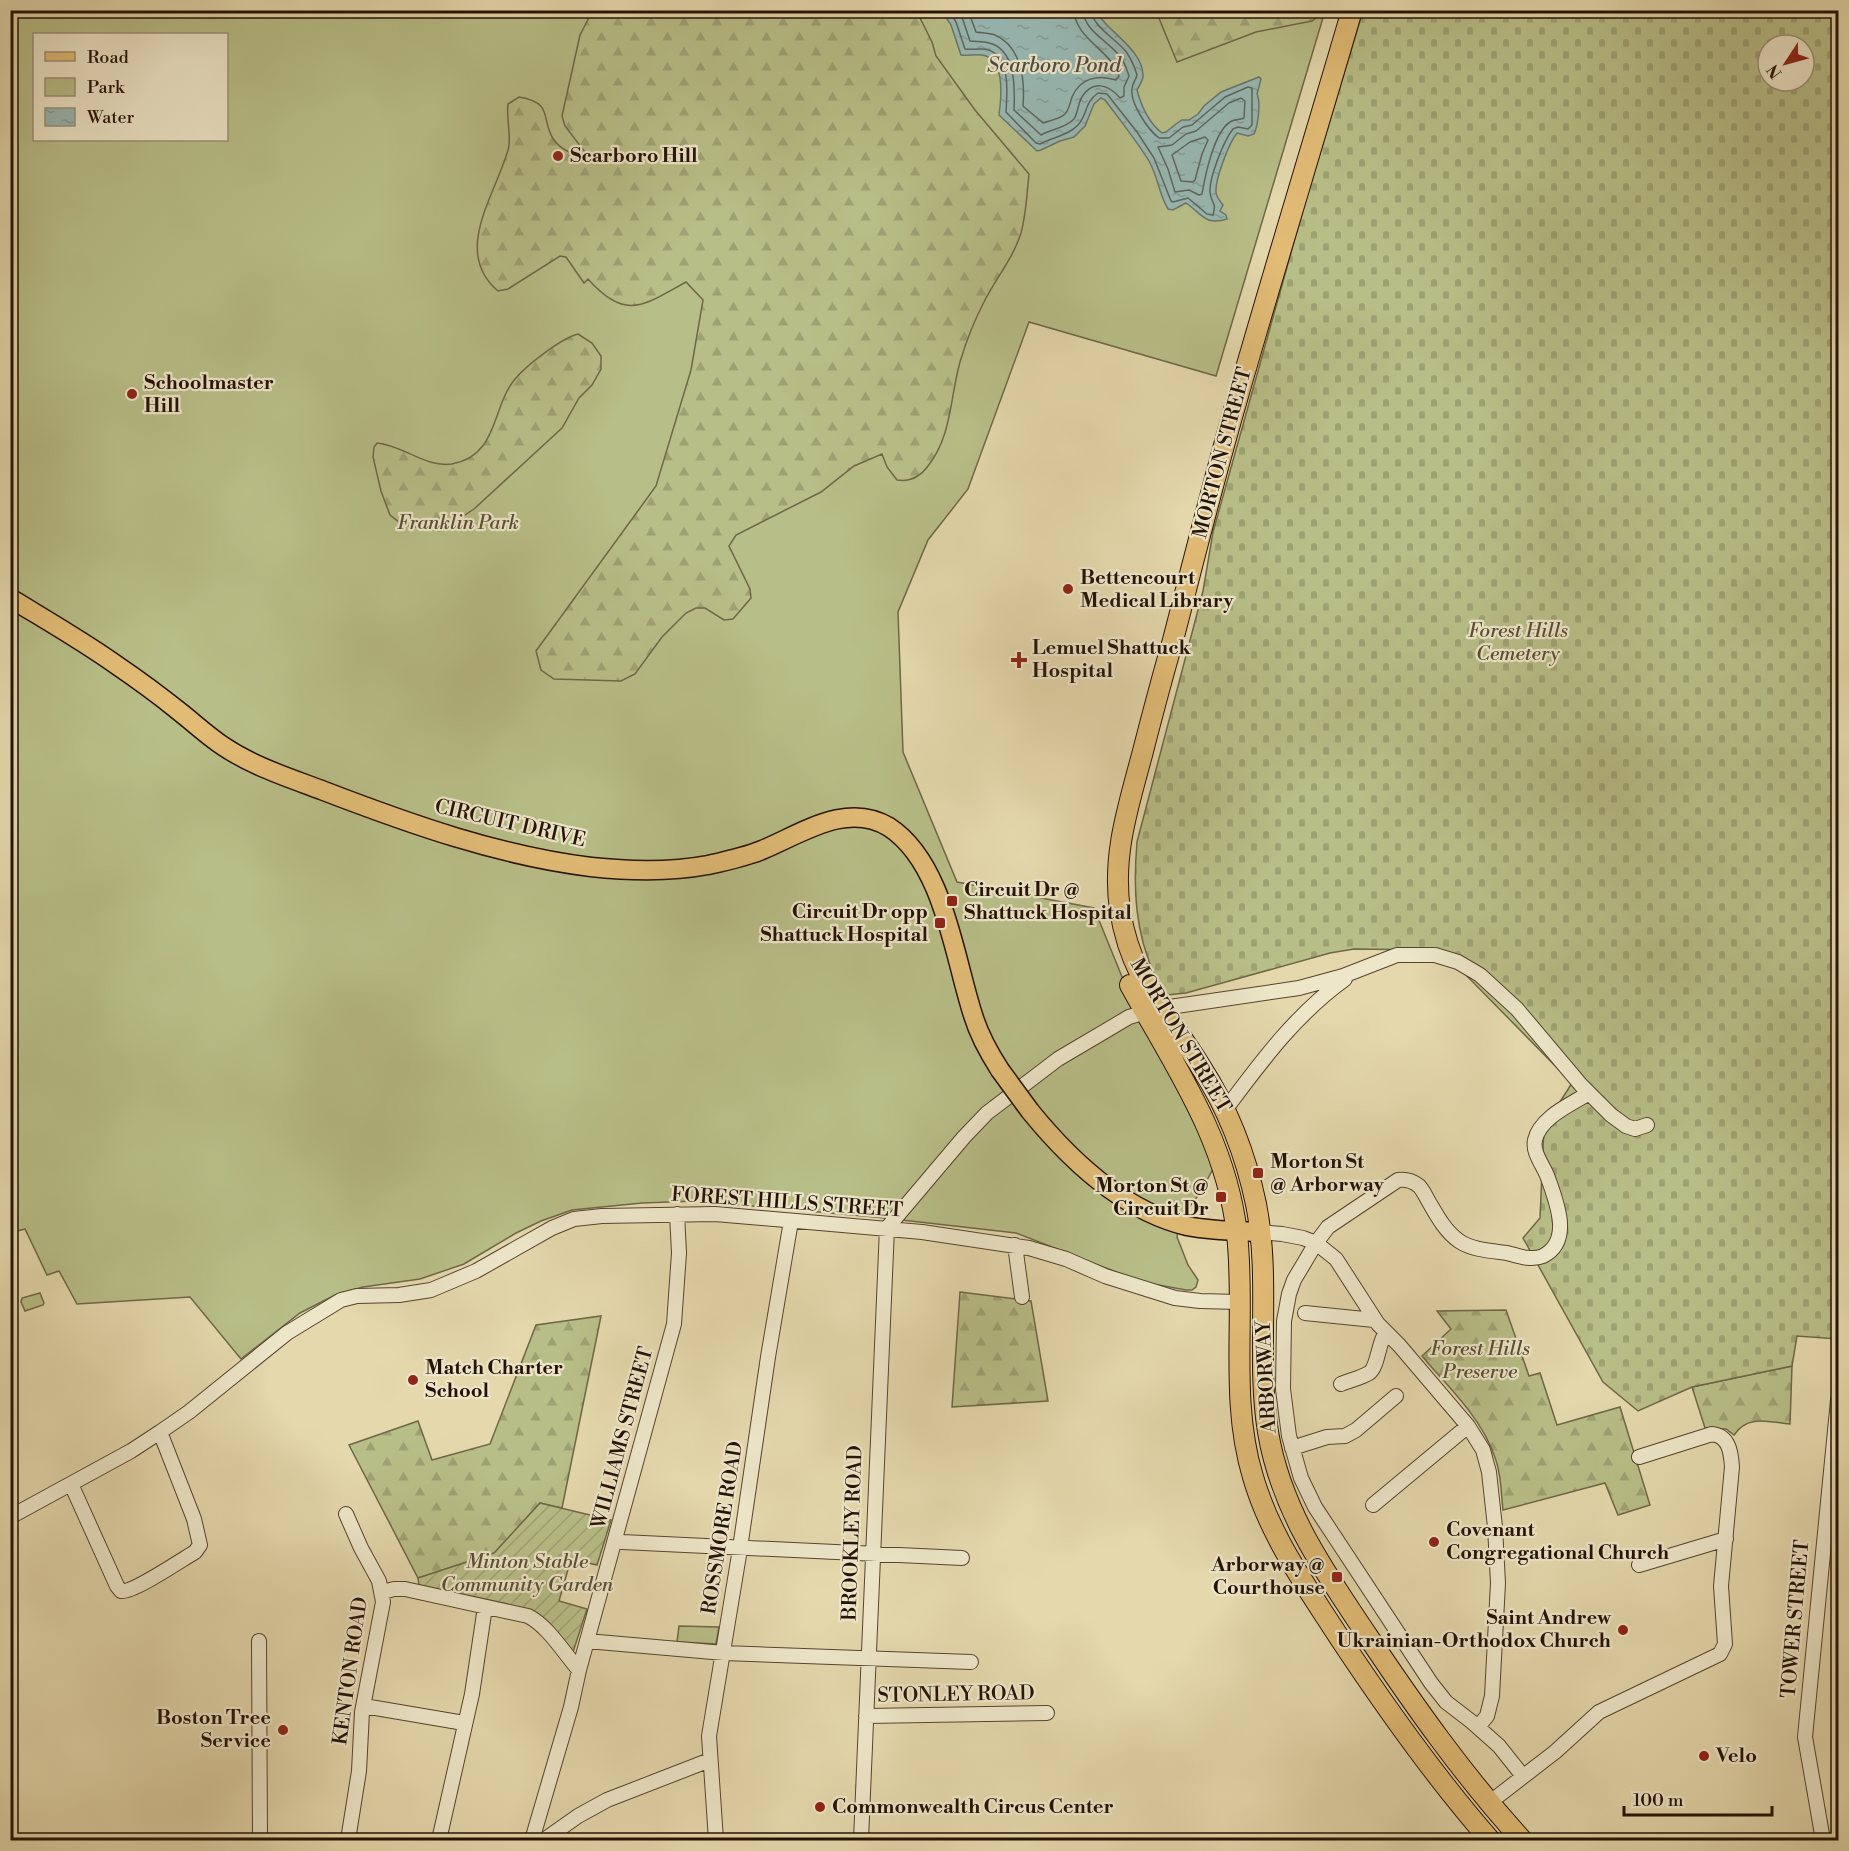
<svg xmlns="http://www.w3.org/2000/svg" width="1849" height="1851" font-family="'Libre Bodoni',serif">
	<defs>
		<pattern id="forest-firs" width="22" height="20" patternUnits="userSpaceOnUse" patternTransform="scale(1.5)"><rect width="22" height="20" fill="#b8be87"/><path d="M5 1l3.5 6h-7zM16 11l3.5 6h-7z" fill="#9ea273"/></pattern>
		<pattern id="cemetery-stones" width="16" height="16" patternUnits="userSpaceOnUse" patternTransform="scale(1.5)"><rect width="16" height="16" fill="#b8be87"/><path d="M2 7V4a2 2 0 0 1 4 0v3zM10 15v-3a2 2 0 0 1 4 0v3z" fill="#9ea273"/></pattern>
		<pattern id="garden-furrows" width="10" height="10" patternUnits="userSpaceOnUse" patternTransform="scale(1.5)"><rect width="10" height="10" fill="#b8be87"/><path d="M-1 1l2-2M0 10L10 0M9 11l2-2" fill="none" stroke="#9ea273"/></pattern>
		<pattern id="water-ripples" width="26" height="14" patternUnits="userSpaceOnUse" patternTransform="scale(1.5)"><rect width="26" height="14" fill="#98b8b3"/><path d="M2 4q2-2 4 0t4 0M15 11q2-2 4 0t4 0" fill="none" stroke="#839d98"/></pattern>
	</defs>
	<rect width="100%" height="100%" fill="#e4d8ac"/>
	<filter id="stains"><feTurbulence type="fractalNoise" baseFrequency=".00333" numOctaves="4"/><feColorMatrix values="0 0 0 0 .2 0 0 0 0 .09 0 0 0 0 .02 0 0 0 .5 -.17"/></filter>
	<radialGradient id="worn" r=".72"><stop offset=".6" stop-color="#630" stop-opacity="0"/><stop offset="1" stop-color="#630" stop-opacity=".3"/></radialGradient>
	<path fill="#b8be87" stroke="#6e6847" stroke-width="1.5" fill-rule="evenodd" d="M10,11h1315l-109,365 -187,-54 -61,167 -40,51 -30,72 5,140 54,130 137,26 37,91 59,102 23,68 -13,24 -20,26 -3,18 11,28 10,15 -2,7 -4,3h-6l-44,-8 -126,-49 -141,-16 -179,-16 -54,2 -70,7 -31,11 -25,12 -52,31 -44,15 -57,8 -26,7 -37,19 -59,46 -51,-62 -113,7 -18,-33 -12,4 -22,-46 -15,4zM34,34h192v106h-192z
		M40,1293l4,10 -1,2 -18,6 -4,-9 1,-4z
		M679,1626l40,1 -3,17 -39,-2z"/>
	<path fill="url(#forest-firs)" stroke="#6e6847" stroke-width="1.5" d="M593,10l320,1 7,7 12,24 4,14 39,54 54,64c-2,19 -3,41 -8,59 -8,26 -26,46 -37,69 -10,19 -18,40 -24,60 -10,35 -8,74 -32,104 -8,11 -18,16 -31,14l-10,-13 -5,-13 -28,12 -33,26 -85,43 -7,11 21,43 1,9 -18,21 -9,1 -19,-12h-9l-10,5 -24,24 -27,37 -14,7 -67,-2 -13,-9 -5,-19 120,-165 35,-116 12,-70 -17,-18c-42,23 -60,40 -98,-3l-4,4 -18,-26 -6,-1 -52,33 -10,2c-46,-39 -3,-95 10,-141 4,-12 -2,-31 0,-46l11,-7c36,6 21,23 35,43 8,11 25,17 37,20l-26,-34 -3,-10 18,-81z
		M1156,11h166l-1,3 -9,7 -56,11 -79,30z
		M578,334l14,9 9,13v13l-9,16 -13,13 -17,30 -88,81 -33,22 -38,-6 -13,-10 -9,-24 -8,-34 1,-10 3,-4c26,2 48,25 75,21 47,-9 39,-56 63,-85 12,-14 45,-40 63,-45z
		M960,1292l71,9 17,100 -96,6z
		M1506,1310l23,66 11,-3 17,52 63,-18 30,98 -32,10 -13,-32 -102,27c-2,-18 -2,-38 -9,-55 -13,-38 -47,-69 -72,-99l29,-27 -14,-18z
		M601,1316l-39,192 -22,-5 -45,50 -77,25 -69,-133 69,-24 14,39 58,-16 46,-119z
		M1792,1366l-2,58c-22,-2 -42,-10 -56,11l-8,-6 -21,-1 -13,-41z"/>
	<path fill="url(#cemetery-stones)" stroke="#6e6847" stroke-width="1.5" fill-rule="evenodd" d="M1363,11h475v1328l-41,-3 -5,30 -100,21 -54,24 -35,-29 -80,-144 17,-20 4,-91 28,-44 -109,-111 -33,-22 -76,-1 -24,4 -144,40 -19,2c-7,-4 -8,-12 -12,-19 -20,-44 -22,-87 -18,-134l66,-251 10,-59 90,-322zM1768,45h36v36h-36z"/>
	<path fill="url(#garden-furrows)" stroke="#6e6847" stroke-width="1.5" d="M540,1503l71,17 -14,45 -26,-6 -12,42 28,8 -15,46 -58,-46 -95,-24 -1,-7 76,-25z"/>
	<path fill="url(#water-ripples)" stroke="#6a766e" stroke-width="1.5" d="M942,11h151c6,4 8,8 13,13 13,14 38,31 37,53 -1,5 -4,9 -6,13 4,15 12,33 25,43l4,-1 10,-8 6,-4h7l9,-6 6,-8 17,-14 38,-15 2,2 -4,15c4,8 1,32 -3,40l-6,2 -11,-3c-8,10 -22,46 -21,59 0,5 4,9 7,13l-3,6 6,4 1,4c-22,7 -25,-5 -41,-16l-13,7 -5,-1c-9,-15 -10,-32 -19,-48 -13,-21 -29,-41 -44,-61l-4,-2 -7,6 -9,22 -11,11 -14,4 -19,9 -4,1 -38,-36c2,-15 6,-53 -13,-59 -8,-3 -17,0 -25,-1l-10,-30z"/>
	<g fill="none" stroke-linecap="round" stroke-linejoin="round">
		<path stroke="#5e655d" stroke-width="1.5" d="M949,10l7,12 9,27c7,1 16,-1 24,1 22,9 18,44 17,62l30,31 4,1c13,-7 29,-9 38,-19 10,-11 6,-22 20,-32l9,1 30,38 17,26 17,43 2,1 15,-4 19,16 6,1c4,-14 -2,-11 -3,-23 -1,-14 14,-52 23,-63l5,-2 10,2 4,-4v-37l-4,-1 -23,10 -33,28 -9,2 -14,11h-10c-11,-8 -29,-35 -27,-49 0,-5 4,-9 5,-14 -2,-7 -6,-16 -10,-22 -10,-14 -34,-25 -36,-43
			M958,10l5,10 7,21c6,1 13,0 19,2 27,6 26,46 25,67l27,25c10,-6 25,-7 33,-16 4,-6 4,-16 8,-22 11,-18 27,-12 38,1l4,-2v-9l5,-11c-2,-6 -4,-13 -8,-18 -10,-16 -37,-26 -38,-48
			M968,10l8,22c6,1 13,1 19,3 27,12 30,46 28,71l20,17c6,-2 17,-4 22,-9 4,-4 5,-11 7,-17 8,-19 26,-23 44,-17l3,-4c-8,-26 -44,-37 -45,-66
			M1241,98l4,3 -1,17c-4,2 -10,1 -14,4 -16,10 -25,54 -28,72l-3,1 -10,-5 -14,2 -7,-23 -10,-22 14,-2 14,-11 10,-3 33,-28z
			M1205,137l3,3 -6,14 -7,26 -2,2 -12,-1 -9,-26 18,-13z"/>
		<g stroke="#554430" stroke-width="16">
			<path id="minor" d="M1225,1110c36,-48 70,-95 120,-131
				M887,1228l77,-91 23,-24 71,-54 71,-42 27,-8 143,-21 44,-12 54,-21h38l23,7 22,13 37,34 64,76 30,30 15,11 9,3 12,-4
				M1260,1232l22,2 21,4 13,5 20,16 42,65 21,21 69,81 15,24 6,22 6,55 3,56 -6,113 -5,20 -9,11
				M1015,1245l7,52
				M1305,1313l69,7
				M1341,1384c9,-4 20,-6 28,-11 9,-6 9,-30 17,-41
				M1292,1448l35,-11 18,-1 11,-6 40,-34
				M71,1484l46,102 4,5c12,2 60,-31 74,-39l5,-7 -6,-26 -34,-87
				M1373,1505l95,-79
				M346,1514l15,34 18,33 4,21 -21,110 -3,59 -11,69
				M10,1517l121,-66 29,-19 29,-20 98,-79 54,-33 16,-4 42,-1 32,-5 45,-19 76,-43 22,-9 28,-3 113,-2 207,18 107,16 37,11 39,17 70,22 25,3 39,1
				M616,1540l6,2 340,16
				M1639,1565l87,-26
				M383,1592l11,-3h11l123,27c20,10 36,37 51,54
				M259,1641l1,199
				M587,1641l137,12 247,9
				M364,1706l100,17
				M866,1716l181,-3
				M1522,1775l-23,-29 -27,-24 -26,-20 -15,-19 -116,-176 -14,-29 -12,-42 -6,-47 1,-68 5,-27 5,-14 22,-37 12,-16 70,-47c8,-1 15,1 21,6 4,4 7,11 10,16 8,14 16,29 30,39 13,9 33,10 48,12 11,3 25,8 36,3 30,-15 13,-55 5,-78 -4,-12 -16,-25 -13,-38 5,-23 37,-36 54,-47
				M1489,1803l66,-51 44,-40 121,-58 5,-10 -4,-58 11,-119c-1,-15 -3,-31 -20,-33l-73,23
				M439,1840l33,-146 13,-87
				M532,1840l39,-133 8,-37 95,-346 5,-71 -2,-39
				M544,1840l34,-24 29,-16 103,-40
				M716,1840l-7,-104 30,-181 29,-198 23,-136
				M861,1840l26,-612
				M1823,1840l-18,-103 33,-337"/>
		</g>
		<g stroke="#251207" stroke-width="21">
			<path id="major" d="M10,598c36,22 71,42 105,66 22,15 44,31 65,48 14,11 28,24 43,34 31,21 67,32 101,45 86,33 176,65 267,76 38,4 80,5 117,-2 18,-4 37,-8 54,-15 39,-16 85,-49 127,-23 55,36 65,130 84,188 6,20 16,38 27,55
				M1030,1111c39,48 94,100 157,115 24,5 49,5 73,6"/>
		</g>
		<g stroke="#251207" stroke-width="22">
			<path id="highway" d="M1352,10c-39,134 -80,266 -118,400 -22,76 -41,153 -61,230 -11,38 -21,76 -31,115 -14,52 -30,101 -22,155 11,71 46,100 81,157 27,42 45,89 55,137 15,75 0,153 12,228 13,78 56,139 99,203 48,72 97,141 155,205
				M1130,985c45,82 96,153 107,249 9,81 -8,164 16,243 17,59 53,109 86,160 47,71 95,139 151,203"/>
		</g>
		<use href="#minor" stroke="#ede6c9" stroke-width="14"/>
		<use href="#major" stroke="#e2bc76" stroke-width="18"/>
		<use href="#highway" stroke="#e2bc76" stroke-width="20"/>
		<g stroke="#251207" stroke-width="21" stroke-linecap="butt">
			<path id="major-bridge" d="M1000,1070l30,41"/>
		</g>
		<use href="#major-bridge" stroke="#e2bc76" stroke-width="18"/>
	</g>
	<g fill="#8f2418" stroke="#ede6c9" stroke-width="2">
		<circle cx="558" cy="156" r="6"/>
		<circle cx="132" cy="394" r="6"/>
		<circle cx="1068" cy="589" r="6"/>
		<path d="M1016 651h6v6h6v6h-6v6h-6v-6h-6v-6h6z"/>
		<rect x="946" y="895" width="12" height="12" rx="3"/>
		<rect x="934" y="917" width="12" height="12" rx="3"/>
		<rect x="1252" y="1167" width="12" height="12" rx="3"/>
		<rect x="1215" y="1191" width="12" height="12" rx="3"/>
		<circle cx="413" cy="1380" r="6"/>
		<circle cx="1434" cy="1542" r="6"/>
		<rect x="1331" y="1571" width="12" height="12" rx="3"/>
		<circle cx="1623" cy="1630" r="6"/>
		<circle cx="283" cy="1730" r="6"/>
		<circle cx="1704" cy="1756" r="6"/>
		<circle cx="820" cy="1807" r="6"/>
	</g>
	<g text-anchor="middle" dominant-baseline="central" stroke-width="4.5" stroke-linejoin="round" paint-order="stroke">
		<g font-size="20" font-weight="bold" fill="#251207" stroke="#ede6c9" text-anchor="start">
			<text x="570" y="156">Scarboro Hill</text>
			<text x="144" y="383">Schoolmaster<tspan x="144" dy="23">Hill</tspan></text>
			<text x="1080" y="578">Bettencourt<tspan x="1080" dy="23">Medical Library</tspan></text>
			<text x="1032" y="648">Lemuel Shattuck<tspan x="1032" dy="23">Hospital</tspan></text>
			<text x="964" y="890">Circuit Dr @<tspan x="964" dy="23">Shattuck Hospital</tspan></text>
			<text x="928" y="912" text-anchor="end">Circuit Dr opp<tspan x="928" dy="23">Shattuck Hospital</tspan></text>
			<text x="1270" y="1162">Morton St<tspan x="1270" dy="23">@ Arborway</tspan></text>
			<text x="1209" y="1186" text-anchor="end">Morton St @<tspan x="1209" dy="23">Circuit Dr</tspan></text>
			<text x="425" y="1368">Match Charter<tspan x="425" dy="23">School</tspan></text>
			<text x="1446" y="1530">Covenant<tspan x="1446" dy="23">Congregational Church</tspan></text>
			<text x="1325" y="1565" text-anchor="end">Arborway @<tspan x="1325" dy="23">Courthouse</tspan></text>
			<text x="1611" y="1618" text-anchor="end">Saint Andrew<tspan x="1611" dy="23">Ukrainian-Orthodox Church</tspan></text>
			<text x="271" y="1718" text-anchor="end">Boston Tree<tspan x="271" dy="23">Service</tspan></text>
			<text x="1716" y="1756">Velo</text>
			<text x="832" y="1807">Commonwealth Circus Center</text>
		</g>
		<g font-size="20" fill="#251207" stroke="#ede6c9">
			<text transform="translate(1223 453) rotate(-75)">MORTON STREET</text>
			<text transform="translate(510 824) rotate(13)">CIRCUIT DRIVE</text>
			<text transform="translate(1180 1036) rotate(59)">MORTON STREET</text>
			<text transform="translate(787 1203) rotate(4)">FOREST HILLS STREET</text>
			<text transform="translate(1267 1377) rotate(-93)">ARBORWAY</text>
			<text transform="translate(623 1438) rotate(-75)">WILLIAMS STREET</text>
			<text transform="translate(723 1528) rotate(-81)">ROSSMORE ROAD</text>
			<text transform="translate(853 1533) rotate(-88)">BROOKLEY ROAD</text>
			<text transform="translate(1796 1619) rotate(-85)">TOWER STREET</text>
			<text transform="translate(351 1671) rotate(-82)">KENTON ROAD</text>
			<text transform="translate(956 1695) rotate(-1)">STONLEY ROAD</text>
		</g>
		<g font-size="20" font-style="italic" fill="#584e34" stroke="#ede6c9">
			<text x="458" y="523">Franklin Park</text>
			<text x="1518" y="631">Forest Hills<tspan x="1518" dy="23">Cemetery</tspan></text>
			<text x="1480" y="1349">Forest Hills<tspan x="1480" dy="23">Preserve</tspan></text>
			<text x="527" y="1562">Minton Stable<tspan x="527" dy="23">Community Garden</tspan></text>
		</g>
		<g font-size="21" font-style="italic" fill="#4d4c43" stroke="#ede6c9">
			<text x="1054" y="66">Scarboro Pond</text>
		</g>
	</g>
	<rect width="1849" height="1851" fill="none" stroke="#e4d8ac" stroke-width="36"/>
	<rect x="12" y="12" width="1825" height="1827" fill="none" stroke="#251207" stroke-width="3"/>
	<rect x="18" y="18" width="1813" height="1815" fill="none" stroke="#251207" stroke-width="1.5"/>
	<rect x="33" y="33" width="195" height="108" fill="#ede6c9" stroke="#9d917b" stroke-width="1.5"/>
	<rect x="45" y="52" width="30" height="9" fill="#e2bc76" stroke="#9d917b" stroke-width="1.5"/>
	<text x="87" y="63" font-size="18" fill="#251207">Road</text>
	<rect x="45" y="78" width="30" height="18" fill="#b8be87" stroke="#9d917b" stroke-width="1.5"/>
	<text x="87" y="93" font-size="18" fill="#251207">Park</text>
	<rect x="45" y="108" width="30" height="18" fill="url(#water-ripples)" stroke="#9d917b" stroke-width="1.5"/>
	<text x="87" y="123" font-size="18" fill="#251207">Water</text>
	<g transform="translate(1786 63) rotate(234)"><circle r="28" fill="#ede6c9" stroke="#9d917b" stroke-width="1.5"/>
	<path d="M0-4.5L10 22L0 15L-10 22Z" fill="#8f2418"/>
	<text y="-9" font-size="16" font-weight="bold" text-anchor="middle" fill="#251207">N</text>
	</g>
	<path d="M1624 1806v9h148v-9" fill="none" stroke="#251207" stroke-width="3"/>
	<text x="1633" y="1806" font-size="18" fill="#251207" stroke="#ede6c9" stroke-width="4.5" paint-order="stroke">100 m</text>
	<rect width="100%" height="100%" filter="url(#stains)"/>
	<rect width="100%" height="100%" fill="url(#worn)"/>
</svg>
